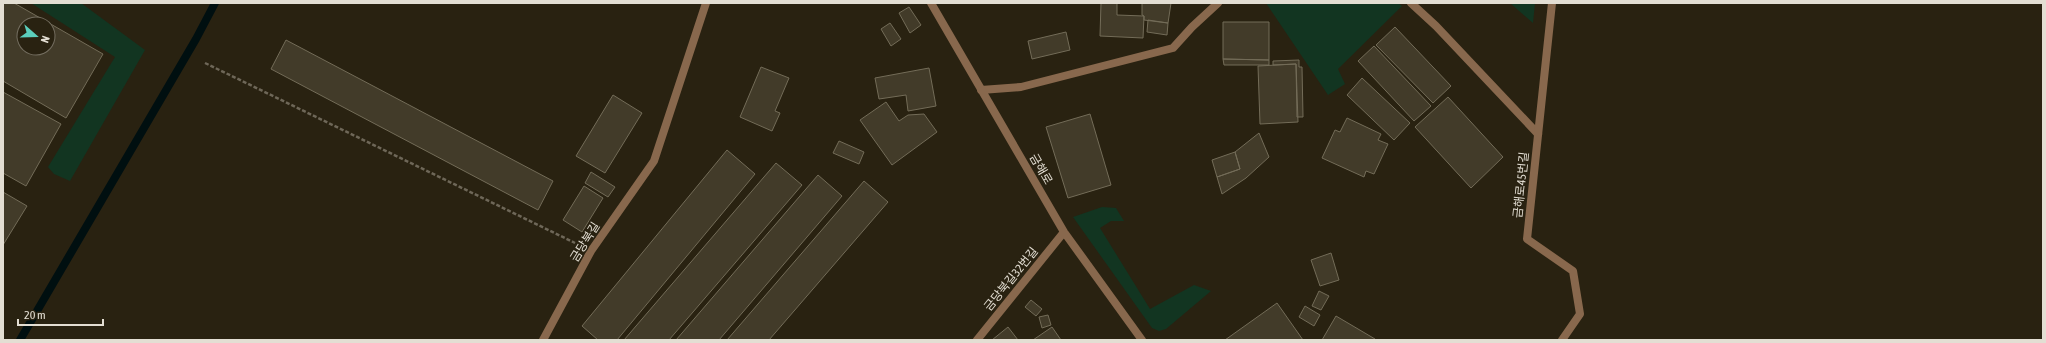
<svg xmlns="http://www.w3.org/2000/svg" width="2046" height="343" font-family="'Asap Condensed','Noto Sans KR',sans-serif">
	<rect width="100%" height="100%" fill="#292211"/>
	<path fill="#123521" d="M31,3h50l64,47 -75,131 -16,-7 -6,-7 67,-110z
		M1266,3h132l4,3 -64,63 7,15 -17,11z
		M1510,3h25l-2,20z
		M1102,207l14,1 8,13h-13l-11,7 50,81 44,-24 17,6 -45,38 -7,2 -7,-3 -79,-111z"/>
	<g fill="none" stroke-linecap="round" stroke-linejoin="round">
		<path stroke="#000f10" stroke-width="8" d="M20,340l176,-301 19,-36"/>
	</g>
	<path fill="#423b29" stroke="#736c58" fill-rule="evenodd" d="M3,3h11l89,51 -37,64 -63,-37zM24,24h24v24h-24z
		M1101,3h16v12l27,1 -1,22 -43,-2z
		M1142,3h29l-3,20 -24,-3v-4l-2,-1z
		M909,7l12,18 -11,8 -11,-20z
		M1148,20l20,3 -1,12 -20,-3z
		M1223,22h46v38l-46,-1z
		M890,23l11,16 -10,7 -10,-17z
		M1395,27l56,59 -18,17 -57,-58z
		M1066,32l4,18 -38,9 -4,-18z
		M286,40l267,141 -15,29 -267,-141z
		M1374,46l57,60 -17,15 -56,-60z
		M1223,59l46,1v5h-45z
		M1299,60v7h3l1,50h-6l-1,-53 -23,1v-4z
		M1296,64l2,58 -38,2 -2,-58z
		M761,67l28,11 -14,33 5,2 -8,18 -32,-14z
		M929,68l7,38 -28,5 -2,-16 -27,4 -4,-21z
		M1362,78l48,45 -16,17 -47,-45z
		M3,92l58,32 -35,62 -23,-13z
		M613,95l29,18 -37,60 -29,-17z
		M1448,97l55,60 -32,31 -56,-61z
		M886,102l13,19 9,-6 16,-1 13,18 -45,33 -32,-45z
		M1090,114l21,71 -43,13 -22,-71z
		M1347,118l34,16 -3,6 10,4 -14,30 -8,-3 -2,6 -42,-19 13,-28 5,2z
		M1259,133l10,24 -23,21 -24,16 -5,-17 23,-8 -5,-17z
		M839,141l25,11 -5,12 -26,-11z
		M727,150l28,24 -138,166h-19l-16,-14z
		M1235,152l5,17 -23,8 -5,-17z
		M776,163l26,22 -133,155h-45z
		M591,172l24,15 -7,10 -23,-14z
		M818,175l24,21 -123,144h-43z
		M864,181l24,21 -119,138h-42z
		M584,186l19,12 -21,34 -19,-12z
		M3,192l24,14 -24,39z
		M1331,253l8,27 -19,6 -9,-26z
		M1319,291l10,5 -8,14 -9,-4z
		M1031,300l11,9 -6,7 -11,-9z
		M1277,303l26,37h-78z
		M1305,306l15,9 -6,11 -15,-9z
		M1048,315l3,10 -9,3 -3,-11z
		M1336,316l39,23v1h-53z
		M1008,327l10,13h-26z
		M1052,327l9,13h-28z"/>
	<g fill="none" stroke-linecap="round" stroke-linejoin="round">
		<path stroke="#6e6758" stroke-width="2.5" stroke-dasharray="4 2" stroke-linecap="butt" d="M205,63l370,180"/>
		<path stroke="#88684d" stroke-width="8" d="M1411,3l25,23 102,108
			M981,90l40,-3 152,-39 19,-21 26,-24"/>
		<path stroke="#88684d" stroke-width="8" d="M931,3l133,229 78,108
			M1552,3l-25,236 46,32 7,43 -18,26
			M543,340l48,-89 63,-90 52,-158
			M977,340l87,-108"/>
	</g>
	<g text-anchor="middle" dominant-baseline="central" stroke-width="3" stroke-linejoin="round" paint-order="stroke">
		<g font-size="12" fill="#e3ded3" stroke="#292211">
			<text transform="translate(1041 169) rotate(60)">금해로</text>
			<text transform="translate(1521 185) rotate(-84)">금해로45번길</text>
			<text transform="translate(585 242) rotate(-58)">금당북길</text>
			<text transform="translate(1011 279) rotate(-51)">금당북길32번길</text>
		</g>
	</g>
	<rect width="2046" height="343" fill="none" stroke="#e3ded3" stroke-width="8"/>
	<g transform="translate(36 36) rotate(110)"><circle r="19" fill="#292211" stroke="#736d5f"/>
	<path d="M0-3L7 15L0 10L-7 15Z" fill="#5bcebc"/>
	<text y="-6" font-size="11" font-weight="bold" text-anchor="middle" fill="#e3ded3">N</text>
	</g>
	<path d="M18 319v6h85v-6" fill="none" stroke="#e3ded3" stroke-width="2"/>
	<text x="24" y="319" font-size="12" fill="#e3ded3" stroke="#292211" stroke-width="3" paint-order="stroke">20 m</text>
</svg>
